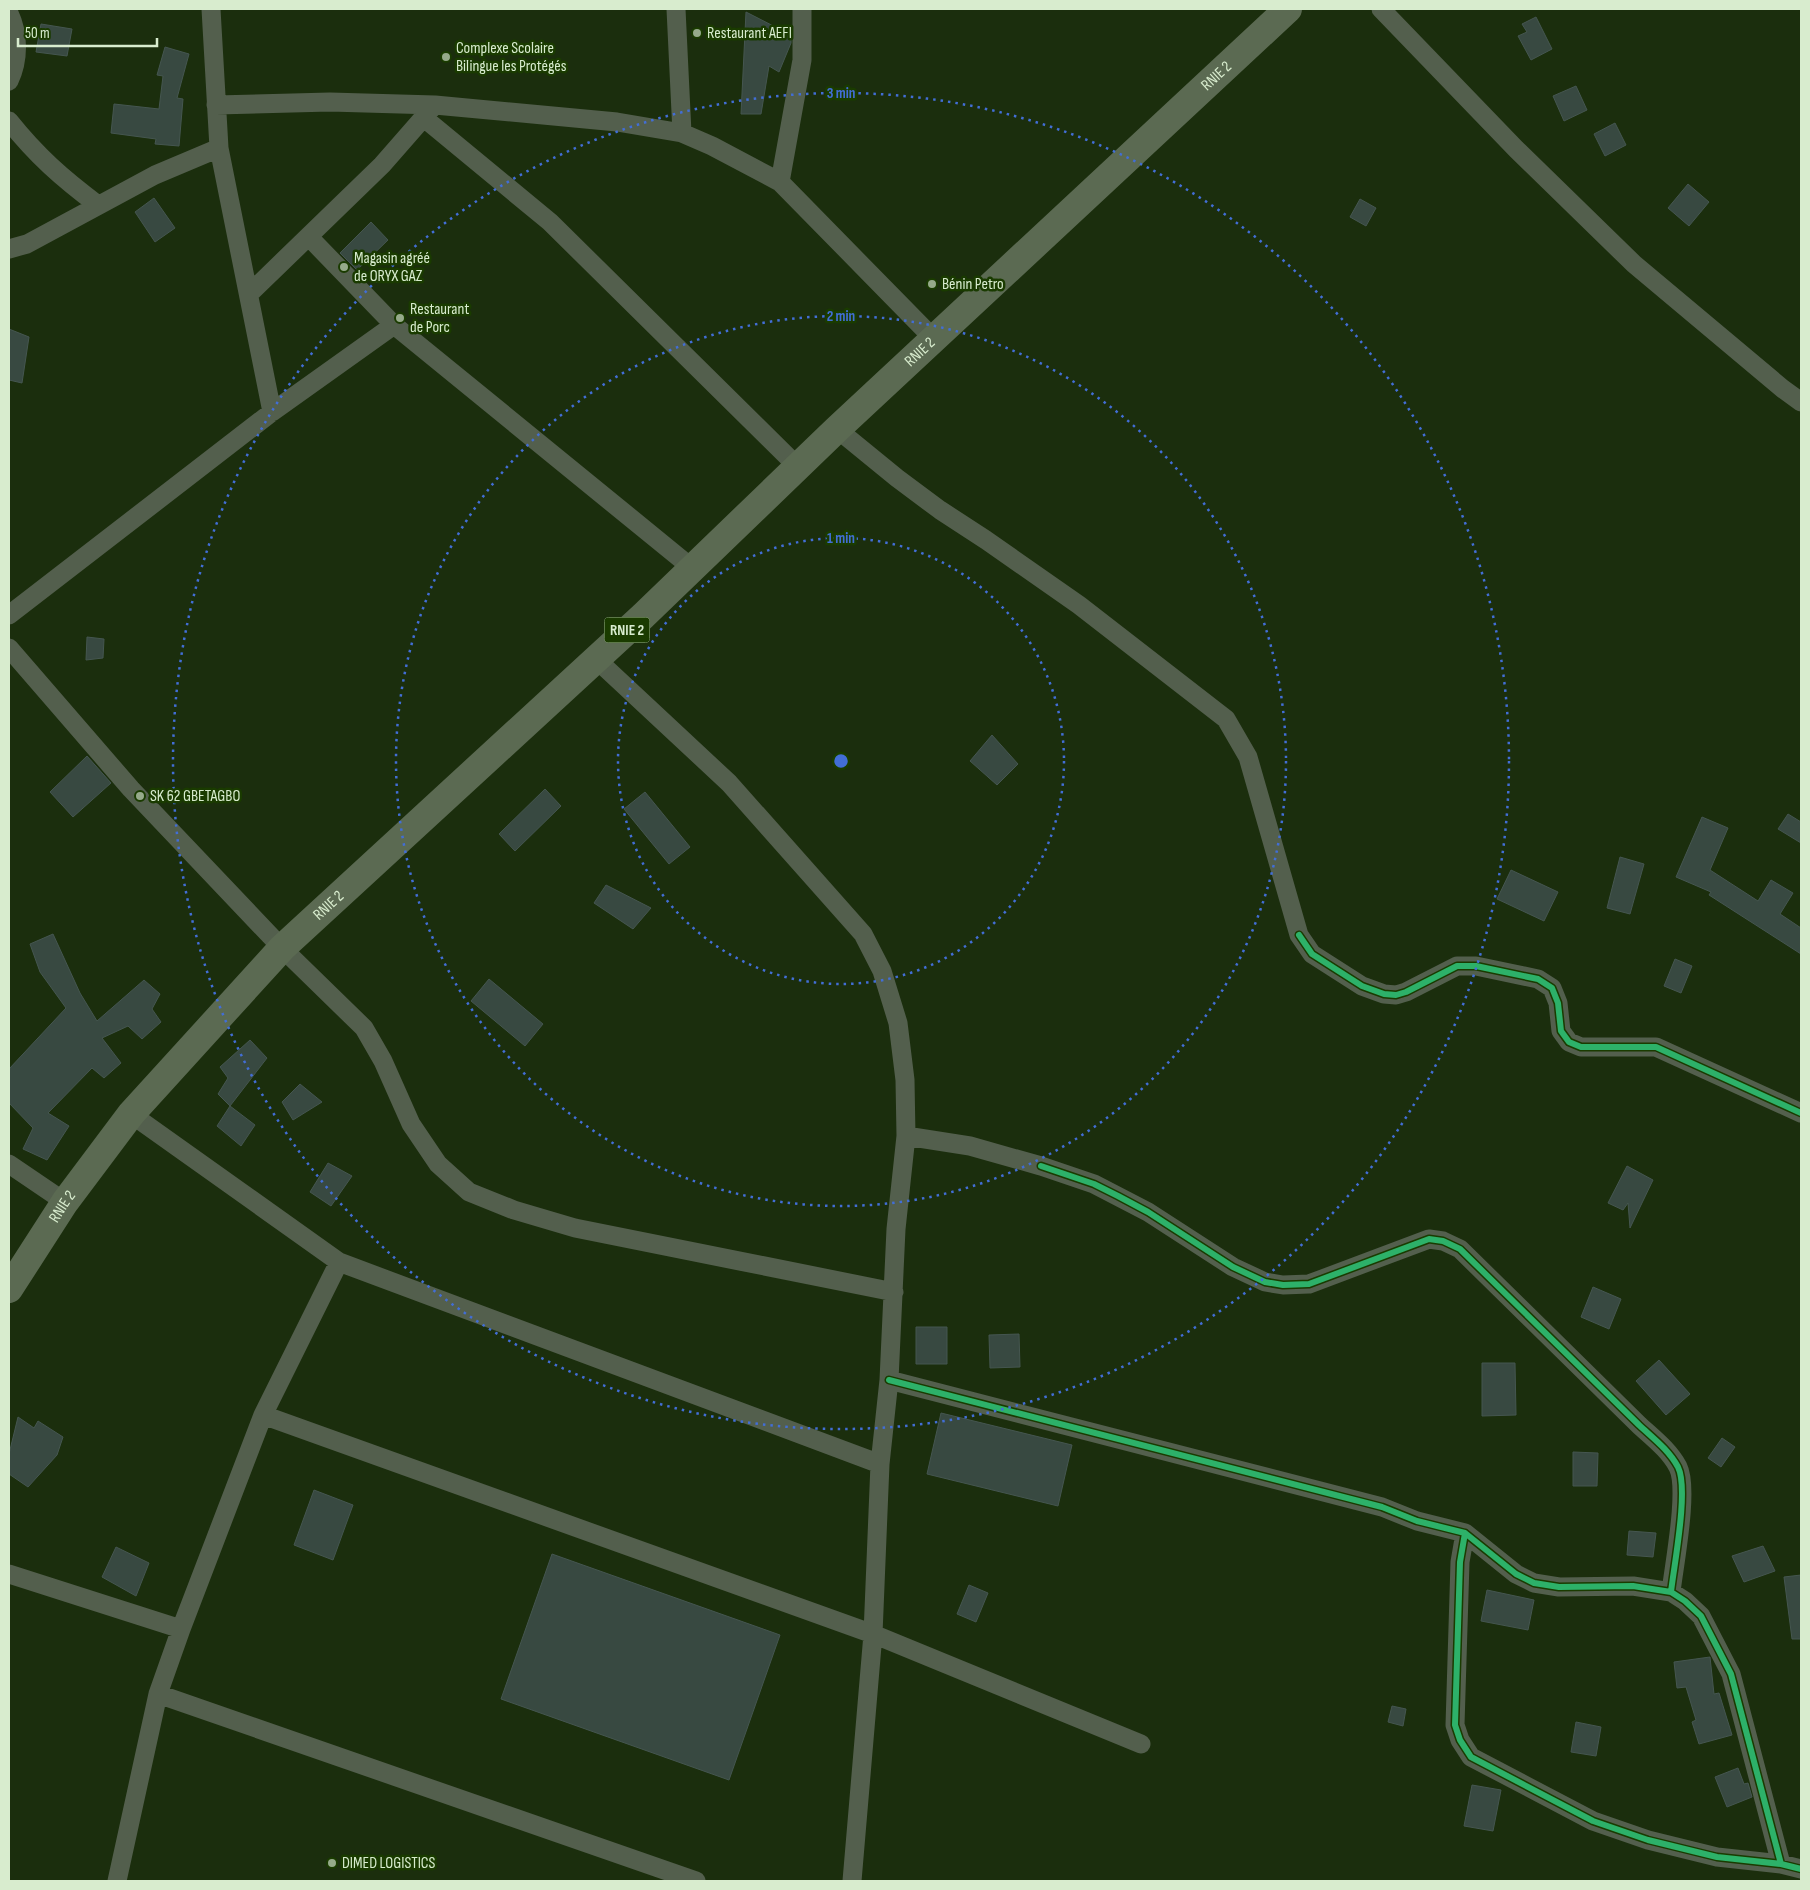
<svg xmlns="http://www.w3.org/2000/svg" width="1810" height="1890" font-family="'Sofia Sans Condensed',sans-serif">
	<rect width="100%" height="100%" fill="#1b2e0d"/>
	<path fill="#384941" stroke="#455650" d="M746,12l45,23v8l-12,29 -10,-6 -8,48h-20z
		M1536,17l16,32 -21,11 -13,-24 9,-4 -5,-8z
		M41,24l31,5 -5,27 -31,-4z
		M165,47l24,7 -12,44 6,1 -4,47 -24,-2 1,-5 -45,-6 3,-29 45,5 4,-33 -6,-1z
		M1576,86l11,24 -23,11 -11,-25z
		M1615,123l11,22 -21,11 -11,-22z
		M1688,184l21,18 -20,24 -21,-18z
		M154,198l21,30 -20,14 -20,-30z
		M1360,199l16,9 -10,18 -16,-9z
		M371,222l17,18 -31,30 -17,-17z
		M9,329l20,8 -7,46 -13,-3z
		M87,637l17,2 -1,19 -17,2z
		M992,735l26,29 -21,21 -27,-24z
		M87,756l24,27 -38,34 -23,-25z
		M545,789l16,17 -46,45 -16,-17z
		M645,792l45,55 -21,17 -45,-55z
		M1788,814l13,8v21l-23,-14z
		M1702,817l26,11 -18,42 48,31 13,-21 22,13 -13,21 21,14v26l-92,-59 2,-3 -35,-15z
		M1620,857l24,7 -14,50 -23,-6z
		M1511,870l47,22 -14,29 -47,-22z
		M606,885l45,23 -18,21 -39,-26z
		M53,934l27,59 17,28 47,-41 16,14 -8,15 9,13 -19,17 -14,-13 -26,12 19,25 -17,15 -12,-10 -44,45 21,13 -22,34 -24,-11 10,-21 -24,-25v-34l57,-61 -26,-36 -10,-28z
		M1675,959l17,7 -11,27 -17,-7z
		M489,979l54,45 -18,22 -54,-45z
		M250,1040l17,18 -37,48 -12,-12 10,-16 -8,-11z
		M300,1084l22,18 -29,18 -11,-18z
		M230,1106l25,19 -14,21 -24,-20z
		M328,1163l24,13 -21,30 -21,-14z
		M1627,1166l26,14 -23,48 -2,-25 -5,7 -15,-7z
		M1593,1287l28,12 -12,30 -28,-12z
		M916,1327h31v37h-31z
		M1019,1334l1,33 -30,1 -1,-33z
		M1659,1360l31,34 -24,21 -30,-34z
		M1482,1363h33l1,52 -34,1z
		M941,1413l131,32 -14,61 -131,-32z
		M18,1417l16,11 4,-7 25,16 -6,18 -29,32 -19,-13v-20z
		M1722,1438l13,9 -14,20 -13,-9z
		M1573,1452l25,1 -1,33h-24z
		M314,1490l39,15 -20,55 -39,-15z
		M1629,1531l27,2 -3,24 -26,-2z
		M1763,1546l12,25 -31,11 -12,-26z
		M116,1547l33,16 -13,33 -34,-19z
		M552,1554l228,81 -51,145 -228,-81z
		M1801,1575v64h-9l-8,-62z
		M969,1585l19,8 -12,29 -19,-8z
		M1487,1590l47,10 -6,30 -47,-9z
		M1710,1657l4,37 5,-1 13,42 -33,9 -7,-22 4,-2 -10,-33 -9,1 -3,-26z
		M1392,1706l14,3 -3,17 -15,-4z
		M1576,1722l25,5 -5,29 -25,-4z
		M1738,1768l6,16 4,-1 4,14 -25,10 -12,-30z
		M1472,1785l29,5 -8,41 -29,-5z"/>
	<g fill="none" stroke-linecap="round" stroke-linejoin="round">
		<path stroke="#535f4d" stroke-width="19" d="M211,9l8,139 53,264
			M676,9l6,124
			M1381,9l135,140 118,115 149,125 18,13
			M9,13c10,21 10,47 0,68
			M216,105l114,-3 105,3 182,17 65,11 30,13 68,36 154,157
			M424,118l126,104 248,245
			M9,121c28,35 53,57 89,84
			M780,182l22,-122v-51
			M309,237l85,88 298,243
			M9,249l18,-5 128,-69 64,-27
			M249,294l133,-129 49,-56
			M837,429l60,49 43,32 46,30 93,65 147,114 22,38 51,178 13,19 50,32 22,8 12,1 10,-3 51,-26h19l62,13 14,9 6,15 3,28 8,11 12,5h75l145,66
			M9,615l263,-203 122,-87
			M9,648l122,141 151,159 82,80 19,33 28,63 27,40 31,28 45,18 61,18 319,64
			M596,659l133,124 134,151 19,37 16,52 7,57 1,56 -10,93 -7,151 -9,84 -7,170 -21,247
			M131,1114l208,148 541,202
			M906,1136l64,10 71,20 53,18 54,28 85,55 32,15 18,3 26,-1 120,-45 14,2 17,8 179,176c14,13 30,25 39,42 11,22 -4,98 -7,125
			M9,1164l56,38
			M889,1380l493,127 35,14 48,12 51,41 18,9 25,4 74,-1 38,6 14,9 16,15 30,58 50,190
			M263,1415l610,219 268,110
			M1465,1533l-5,29 -5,163 5,15 11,17 122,64 55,19 69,17 64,7 20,5
			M9,1574l172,55
			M158,1694l538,187
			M117,1881l41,-187 23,-65 82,-214 76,-153"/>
		<path stroke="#5b6a52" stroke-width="28" id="s1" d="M9,1289l56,-87 66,-88 151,-166 361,-332 194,-187 451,-420"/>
		<g stroke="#1a3b00" stroke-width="9">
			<path id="cycleway" d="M1299,935l13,19 50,32 22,8 12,1 10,-3 51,-26h19l62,13 14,9 6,15 3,28 8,11 12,5h75l145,66
				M1041,1166l53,18 24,12 30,16 85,55 32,15 18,3 26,-1 120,-45 14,2 17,8 179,176c14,13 30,25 39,42 11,22 -4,98 -7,125
				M889,1380l493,127 35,14 48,12 51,41 18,9 25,4 74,-1 38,6 14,9 16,15 30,58 50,190
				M1465,1533l-5,29 -5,163 5,15 11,17 122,64 55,19 69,17 64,7 20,5"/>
		</g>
		<use href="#cycleway" stroke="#2db169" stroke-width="6"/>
	</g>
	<g fill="none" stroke="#426ed6" stroke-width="2.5" stroke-dasharray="2.5 5">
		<circle cx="841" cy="761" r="223"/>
		<circle cx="841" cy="761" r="445"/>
		<circle cx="841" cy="761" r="668"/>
	</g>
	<g fill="#96aa8a" stroke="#1a3b00" stroke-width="2">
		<circle cx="697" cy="33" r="5"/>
		<circle cx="446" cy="57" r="5"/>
		<circle cx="344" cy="267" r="5"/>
		<circle cx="932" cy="284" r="5"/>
		<circle cx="400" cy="318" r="5"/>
		<circle cx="140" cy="796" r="5"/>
		<circle cx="332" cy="1863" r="5"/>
	</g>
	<g text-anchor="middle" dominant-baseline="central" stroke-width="5" stroke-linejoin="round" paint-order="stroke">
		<rect fill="#1a3b00" stroke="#9fb790" stroke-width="1" x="604.5" y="617.5" width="45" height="25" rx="4"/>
		<g font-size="15" font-weight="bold" fill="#d8ecce">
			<text x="627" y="630">RNIE 2</text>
		</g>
		<g font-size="16" fill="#d8ecce" stroke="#1a3b00" text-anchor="start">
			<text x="707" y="33">Restaurant AEFI</text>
			<text x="456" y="48">Complexe Scolaire<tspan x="456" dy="18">Bilingue les Protégés</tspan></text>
			<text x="354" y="258">Magasin agréé<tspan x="354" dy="18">de ORYX GAZ</tspan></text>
			<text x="942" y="284">Bénin Petro</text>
			<text x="410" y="309">Restaurant<tspan x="410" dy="18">de Porc</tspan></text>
			<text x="150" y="796">SK 62 GBETAGBO</text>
			<text x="342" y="1863">DIMED LOGISTICS</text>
		</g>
		<g font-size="16" fill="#d8ecce" stroke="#1a3b00">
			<text stroke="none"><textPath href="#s1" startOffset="1716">RNIE 2</textPath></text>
			<text stroke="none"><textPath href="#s1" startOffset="1311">RNIE 2</textPath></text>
			<text stroke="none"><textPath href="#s1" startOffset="501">RNIE 2</textPath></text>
			<text stroke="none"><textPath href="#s1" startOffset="98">RNIE 2</textPath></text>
		</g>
	</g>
	<circle cx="841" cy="761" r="8" fill="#426ed6" stroke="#1a3b00" stroke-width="2.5"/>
	<g font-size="15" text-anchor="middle" font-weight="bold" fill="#426ed6" stroke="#1a3b00" stroke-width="5" stroke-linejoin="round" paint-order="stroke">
		<text x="841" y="98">3 min</text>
		<text x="841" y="321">2 min</text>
		<text x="841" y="543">1 min</text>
	</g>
	<rect width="1810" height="1890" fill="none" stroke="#d8ecce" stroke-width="20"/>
	<path d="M18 38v8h139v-8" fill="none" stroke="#d8ecce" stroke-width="2.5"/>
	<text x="25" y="38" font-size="15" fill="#d8ecce" stroke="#1a3b00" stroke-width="4" paint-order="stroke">50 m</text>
</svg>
